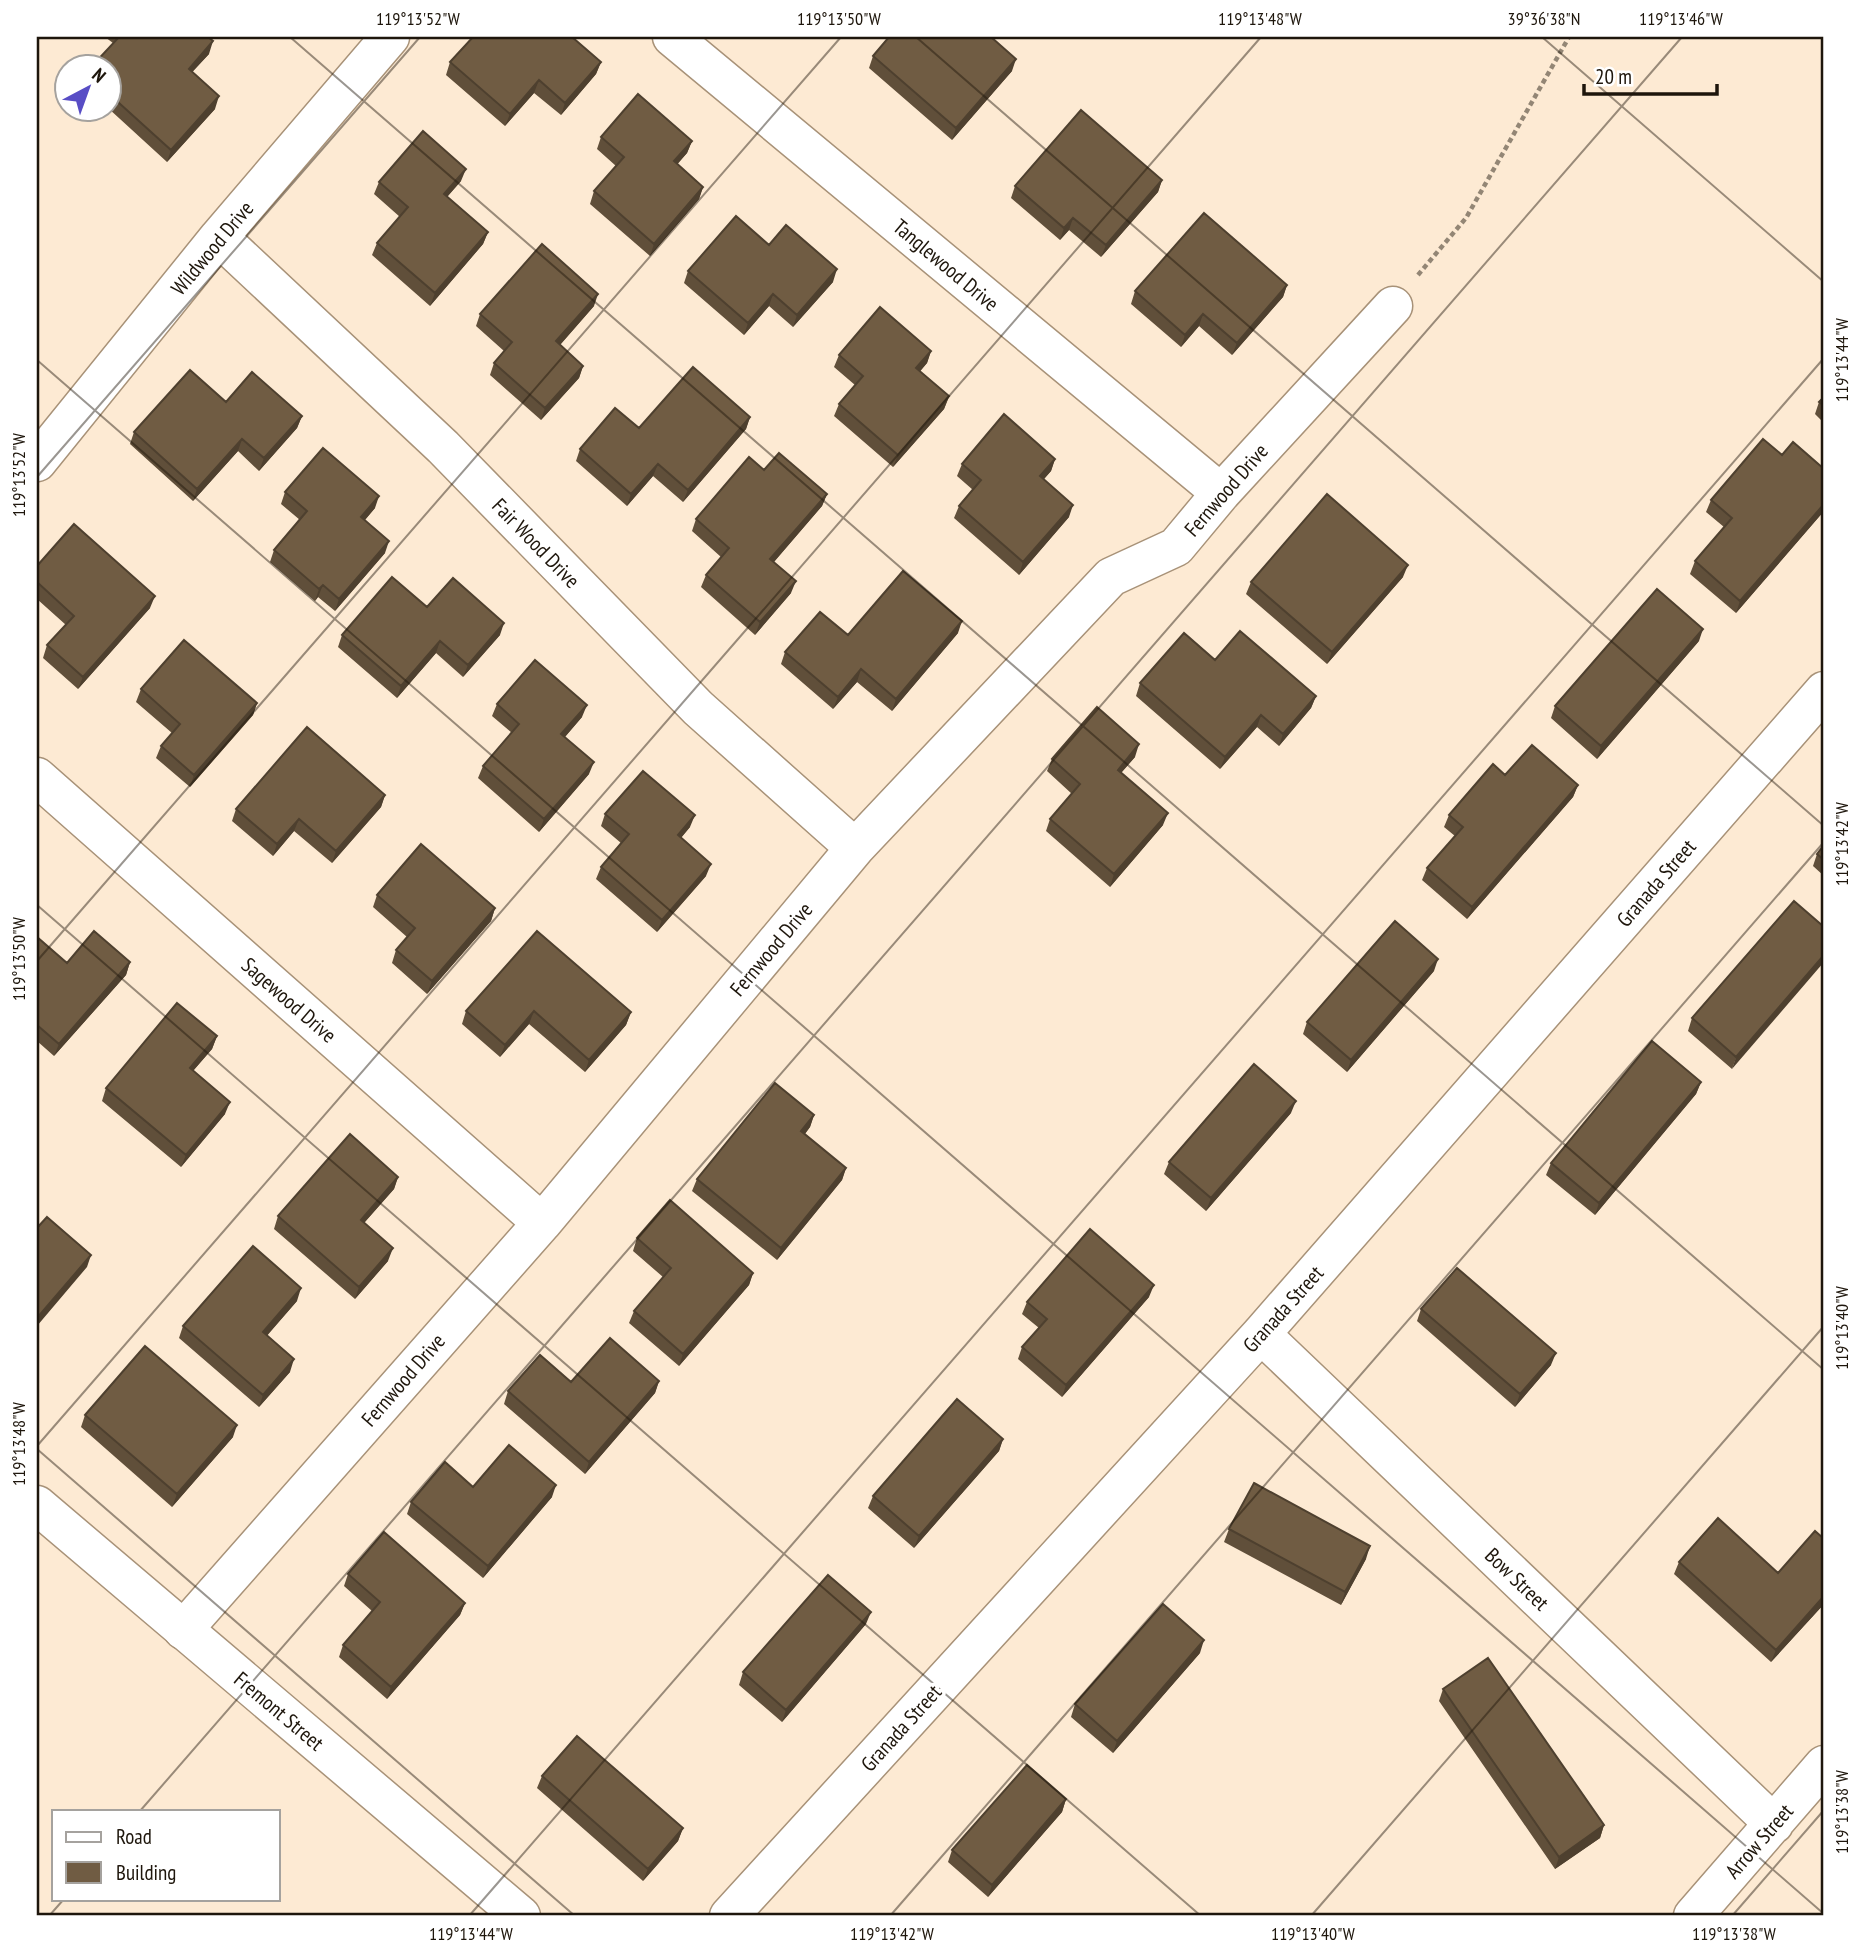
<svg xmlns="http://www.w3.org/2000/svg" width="1861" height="1953" font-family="'PT Sans Narrow',sans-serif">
	<rect width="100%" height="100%" fill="#fdead3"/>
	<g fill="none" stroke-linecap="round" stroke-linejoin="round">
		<g stroke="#a89278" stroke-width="41">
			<path id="street" d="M672,37l549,456
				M219,237l224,210 255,261 157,140
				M37,462l182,-225 171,-200
				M37,777l505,446
				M1261,1334l513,490
				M183,1630l359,-407 313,-375 256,-271 65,-30 45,-54 172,-187
				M729,1916l532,-582 563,-643
				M1693,1916l131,-151"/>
		</g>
		<g stroke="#a89278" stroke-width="41">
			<path id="secondary" d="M37,1505l484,411"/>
		</g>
		<path stroke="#938675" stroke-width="4.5" stroke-dasharray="5 3.5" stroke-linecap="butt" d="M1418,275l48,-57 103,-181"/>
		<use href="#street" stroke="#fff" stroke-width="38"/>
		<use href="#secondary" stroke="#fff" stroke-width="38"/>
	</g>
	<path fill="#604f3a" d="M105,37h103l1,17 -17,18 23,37 -48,53 -59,-54v-42l5,-23z
		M873,56l139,15 -60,69 -83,-72z
		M450,62h151l-5,12 -35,41 -27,-22 -29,33 -59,-51z
		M601,137l91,4 -5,12 -10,11 26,23 -4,12 -49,57 -60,-52 4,-13 22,-25 -19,-17z
		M1162,180l-4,12 -57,65 -32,-27 -9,10 -49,-42 4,-12z
		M461,181l-14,16 41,35 -5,12 -53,62 -58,-51 5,-12 23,-26 -26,-23 5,-12z
		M769,245l64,37 -40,45 -24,-21 -25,29 -60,-52 4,-12z
		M1287,285l-4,12 -51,58 -33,-29 -18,21 -50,-43 4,-13z
		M594,306l-34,39 23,21 -4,12 -38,42 -51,-45 4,-12 10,-12 -28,-25 4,-12z
		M931,351l-4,12 -7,8 29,26 -5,12 -51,58 -59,-51 5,-12 16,-19 -21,-18 5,-12z
		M1824,397v26l-9,-9 4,-12z
		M226,402l76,14 -5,12 -38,43 -21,-20 -45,50 -63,-57 4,-12z
		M750,417l-4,12 -63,73 -30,-26 -26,30 -51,-45 4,-12 59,-21z
		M1782,455l42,14v42l-88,102 -46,-39 5,-13 29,-34 -18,-15 5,-12z
		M1055,459l-4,12 -7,8 25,38 -50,58 -65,-57 5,-12 14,-16 -16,-14 5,-12z
		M764,470l63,24 -5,12 -48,56 17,31 -36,42 -54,-48 5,-12 15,-18 -29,-26 4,-12z
		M285,492l90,16 -10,12 20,33 -50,58 -17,-14 -3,4 -45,-39 4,-12 26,-30 -19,-16z
		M37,566l113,42 -72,81 -35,-31 4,-13 19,-20 -29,-26z
		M1403,577l-76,87 -81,-70 5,-12z
		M427,607l73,28 -37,42 -27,-24 -39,45 -59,-51 4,-12z
		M958,633l-66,78 -35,-29 -24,27 -52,-45 4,-12 63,-17z
		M1699,641l-102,118 -46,-41 4,-12z
		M1215,660l101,36 -5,12 -32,38 -22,-19 -37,42 -84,-73 4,-13z
		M141,689l116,14 -4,12 -63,72 -34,-29 5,-12 11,-13 -36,-31z
		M497,704l85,13 -17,20 24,37 -50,58 -61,-54 5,-12 29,-33 -20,-17z
		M1135,757l-14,16 42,52 -53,62 -64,-56 4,-12 22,-25 -25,-23 5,-12z
		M1505,775l73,10 -5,12 -106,122 -45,-39 5,-12 28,-32 -11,-9 5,-12z
		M385,795l-4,12 -49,56 -38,-32 -21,25 -41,-35 4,-12z
		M605,814l85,13 -9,11 25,38 -49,56 -61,-53 5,-12 20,-24 -20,-17z
		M1824,845v31l-11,-10 4,-12z
		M377,895l118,13 -4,13 -64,73 -35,-31 4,-13 11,-13 -34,-30z
		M1794,901l-62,168 -44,-38 4,-13z
		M37,937l30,26 63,-1 -4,13 -72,81 -17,-15z
		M1434,971l-87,101 -44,-38 4,-12z
		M466,1011l165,1 -5,13 -41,47 -56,-48 -29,33 -38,-33z
		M217,1036l-5,13 -19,22 32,43 -44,53 -79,-66 4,-13z
		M1701,1082l-5,12 -101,121 -49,-40 5,-12z
		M1291,1113l-85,98 -42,-37 5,-12z
		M814,1115l-4,12 -5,7 41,34 -4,12 -65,80 -85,-69 5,-12z
		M398,1177l-4,12 -30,34 24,38 -33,38 -81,-70 4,-13z
		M637,1238l116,35 -4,12 -70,81 -50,-43 5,-12 29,-34 -30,-26z
		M1149,1297l-87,100 -44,-38 4,-12 17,-19 -17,-14 5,-12z
		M297,1301l-30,34 23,37 -31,35 -80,-69 4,-12z
		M1421,1309l130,56 -36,42 -98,-86z
		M659,1381l-4,12 -70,81 -81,-70 4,-13z
		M85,1415l148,22 -61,70 -91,-80z
		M1003,1439l-4,12 -85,97 -46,-40 5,-12z
		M473,1487l79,10 -69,81 -76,-64 4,-12z
		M1229,1529l137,30 -25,46 -117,-63z
		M1824,1539v65l-53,58 -97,-88 5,-12 99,11z
		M348,1574l117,29 -5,12 -73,84 -48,-42 4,-12 29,-34 -28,-25z
		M866,1624l-84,98 -43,-37 4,-13z
		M1200,1653l-87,100 -42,-36 4,-13z
		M1443,1689l161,136 -4,13 -45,31 -116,-168z
		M542,1776l141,52 -5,13 -35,40 -106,-93z
		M1066,1799l-4,13 -74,85 -40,-35 4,-12z"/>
	<path fill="#4e402f" d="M213,41l-4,13 -25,27 5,-12z
		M1016,59l-4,12 -60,69 4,-12z
		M601,62l-5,12 -35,41 4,-12z
		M539,80l-5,13 -29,33 5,-12z
		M219,96l-4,13 -48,53 4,-12z
		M692,141l-5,12 -18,21 5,-13z
		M466,169l-5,12 -22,25 5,-12z
		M1162,180l-4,12 -57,65 5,-12z
		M703,187l-4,12 -49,57 4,-12z
		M1073,218l-4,12 -9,10 4,-12z
		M488,232l-5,12 -53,62 5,-13z
		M837,269l-4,13 -40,45 4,-12z
		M1287,285l-4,12 -51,58 5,-12z
		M598,294l-4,12 -42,48 4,-13z
		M773,294l-4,12 -25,29 4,-12z
		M1203,314l-4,12 -18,21 4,-12z
		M931,351l-4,12 -15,18 4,-13z
		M583,366l-4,12 -38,42 4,-12z
		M949,396l-5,13 -51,58 5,-12z
		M302,416l-5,12 -38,43 5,-13z
		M750,417l-4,12 -63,73 5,-12z
		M242,439l-4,12 -45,50 4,-12z
		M1055,459l-4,12 -15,17 4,-12z
		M658,464l-5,12 -26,30 4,-12z
		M827,494l-5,12 -56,65 4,-12z
		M379,496l-4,12 -18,21 4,-12z
		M1824,504v7l-88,102 4,-12z
		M1073,505l-4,12 -50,58 4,-13z
		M389,541l-4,12 -50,58 4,-12z
		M1408,565l-5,12 -76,87 5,-12z
		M796,581l-5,12 -36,42 5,-13z
		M323,585l-5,12 -3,4 4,-12z
		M155,596l-5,12 -72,81 5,-12z
		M962,621l-4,12 -66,78 4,-12z
		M504,623l-4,12 -37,42 5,-12z
		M1703,629l-4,12 -102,118 4,-13z
		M440,641l-4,12 -39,45 4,-12z
		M861,669l-4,13 -24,27 5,-12z
		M1316,696l-5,12 -32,38 4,-12z
		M257,703l-4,12 -63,72 4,-12z
		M587,705l-5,12 -25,29 4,-12z
		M1261,715l-4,12 -37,42 5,-12z
		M1139,744l-4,13 -22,25 5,-12z
		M594,762l-5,12 -50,58 5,-13z
		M1578,785l-5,12 -106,122 5,-12z
		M385,795l-4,12 -49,56 4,-12z
		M1168,813l-5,12 -53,62 4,-13z
		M695,815l-5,12 -17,20 5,-12z
		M299,819l-5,12 -21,25 4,-12z
		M711,864l-5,12 -49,56 5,-12z
		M495,908l-4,13 -64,73 5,-13z
		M1824,955v7l-92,107 4,-12z
		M1438,959l-4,12 -87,101 4,-12z
		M130,962l-4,13 -72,81 5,-12z
		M534,1011l-5,13 -29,33 5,-12z
		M631,1012l-5,13 -41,47 4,-12z
		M217,1036l-5,13 -27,31 5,-12z
		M1701,1082l-5,12 -101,121 4,-12z
		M1296,1101l-5,12 -85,98 5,-13z
		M230,1102l-5,12 -44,53 5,-12z
		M814,1115l-4,12 -13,17 4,-13z
		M846,1168l-4,12 -65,80 4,-12z
		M398,1177l-4,12 -38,43 5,-12z
		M393,1248l-5,13 -33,38 4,-12z
		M91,1255l-4,12 -50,59v-8z
		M753,1273l-4,12 -70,81 4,-12z
		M1154,1285l-5,12 -87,100 4,-12z
		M301,1288l-4,13 -38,44 4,-13z
		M1556,1353l-5,12 -36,42 5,-13z
		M294,1359l-4,13 -31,35 4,-12z
		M659,1381l-4,12 -70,81 4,-12z
		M237,1425l-4,12 -61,70 5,-13z
		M1003,1439l-4,12 -85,97 5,-12z
		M556,1485l-4,12 -69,81 5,-12z
		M1370,1546l-4,13 -25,46 4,-13z
		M1824,1596v8l-53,58 5,-12z
		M465,1603l-5,12 -73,84 4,-12z
		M871,1612l-5,12 -84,98 4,-12z
		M1204,1640l-4,13 -87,100 4,-12z
		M1066,1799l-4,13 -74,85 4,-12z
		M1604,1825l-4,13 -45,31 4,-12z
		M683,1828l-5,13 -35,40 5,-12z"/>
	<path fill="#705c43" stroke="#4e402f" stroke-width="2" d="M119,37h89l5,4 -24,28 30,27 -48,54 -63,-57v-27h-16z
		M473,37h99l29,25 -36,41 -26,-23 -29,34 -60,-52z
		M889,37h102l25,22 -60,69 -83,-72z
		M638,94l54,47 -18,20 29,26 -49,57 -60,-53 30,-34 -23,-20z
		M1081,110l81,70 -56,65 -33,-27 -9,10 -49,-42z
		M423,131l43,38 -22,25 44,38 -53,61 -58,-50 31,-36 -29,-25z
		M1204,213l83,72 -50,58 -34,-29 -18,21 -50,-44z
		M736,216l33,29 17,-20 51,44 -40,46 -24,-21 -25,29 -60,-52z
		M542,244l56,50 -42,47 27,25 -38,42 -51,-45 18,-21 -32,-28z
		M880,307l51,44 -15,17 33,28 -51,59 -59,-51 24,-28 -24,-21z
		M693,367l57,50 -62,73 -30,-26 -27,30 -51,-45 35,-41 24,20z
		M190,370l36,32 26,-30 50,44 -38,42 -22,-19 -45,50 -63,-57z
		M1824,397v9l-5,-4z
		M1004,414l51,45 -15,17 33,29 -50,57 -64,-56 22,-26 -19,-16z
		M1763,439l19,16 11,-13 31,27v35l-84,97 -45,-40 37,-43 -21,-18z
		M323,448l56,48 -18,21 28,24 -50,58 -16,-14 -4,4 -45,-39 33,-39 -22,-19z
		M779,453l48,41 -57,65 26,22 -36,41 -54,-47 23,-27 -33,-29 53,-62 15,13z
		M1327,494l81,71 -76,87 -81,-70z
		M74,524l81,72 -72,81 -36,-32 27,-29 -37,-34v-16z
		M903,571l59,50 -66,78 -35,-30 -23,28 -53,-45 35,-40 28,23z
		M392,577l35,30 26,-29 51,45 -36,42 -28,-24 -39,45 -59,-51z
		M1657,589l46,40 -102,117 -46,-40z
		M1240,631l76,65 -33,38 -22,-19 -36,42 -85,-74 44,-50 31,27z
		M184,640l73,63 -63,72 -33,-29 19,-22 -39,-35z
		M535,660l52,45 -26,29 33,28 -50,57 -61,-53 36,-42 -22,-20z
		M1097,707l42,37 -21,26 50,43 -54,61 -64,-55 30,-35 -28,-25z
		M307,727l78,68 -49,56 -37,-32 -22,25 -41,-35z
		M1532,745l46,40 -106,122 -45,-39 36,-41 -14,-12 44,-51 12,11z
		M643,771l52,44 -17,20 33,29 -49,56 -61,-53 28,-33 -24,-20z
		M421,844l74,64 -63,73 -36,-31 19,-22 -38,-33z
		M1824,845v15l-7,-6z
		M1794,901l30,26v28l-88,102 -44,-39z
		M1395,921l43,38 -87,101 -44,-38z
		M94,931l36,31 -71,82 -22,-19v-88l30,26z
		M537,931l94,81 -42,48 -55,-49 -29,34 -39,-34z
		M177,1003l40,33 -27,32 40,34 -44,53 -80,-67z
		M1652,1041l49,41 -102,121 -48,-40z
		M1254,1064l42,37 -85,97 -42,-36z
		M775,1083l39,32 -13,16 45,37 -65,80 -84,-69z
		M350,1134l48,43 -37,43 32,28 -34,39 -81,-71z
		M670,1200l83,73 -70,81 -49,-43 37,-43 -34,-30z
		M47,1217l44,38 -54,63v-90z
		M1090,1229l64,56 -88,100 -44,-38 25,-28 -20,-17z
		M253,1246l48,42 -38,44 31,27 -31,36 -80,-69z
		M1457,1268l99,85 -36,41 -99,-85z
		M610,1338l49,43 -70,81 -81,-71 32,-36 31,27z
		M145,1346l92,79 -60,69 -92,-79z
		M957,1399l46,40 -84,97 -46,-40z
		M509,1445l47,40 -68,81 -77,-64 34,-40 28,25z
		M1254,1483l116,63 -25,46 -116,-63z
		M1718,1518l60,55 37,-42 9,8v57l-48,54 -97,-88z
		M384,1532l81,71 -74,84 -48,-42 37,-43 -32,-28z
		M828,1575l43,37 -85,98 -43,-38z
		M1163,1604l41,36 -87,101 -42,-37z
		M1488,1658l116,167 -45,32 -116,-168z
		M577,1736l106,92 -35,41 -106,-93z
		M1027,1765l39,34 -74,86 -40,-35z"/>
	<path fill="none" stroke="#1e160c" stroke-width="2" stroke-opacity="0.45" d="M290,37l1534,1333M916,37l908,789M1542,37l282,245M37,360l1787,1554M37,477l383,-440M37,905l1164,1011M37,961l804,-924M37,1446l1224,-1409M37,1449l538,467M140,1811l1542,-1774M49,1916l15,-17M469,1916l1355,-1558M890,1916l934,-1074M1311,1916l513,-590M1732,1916l92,-106"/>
	<g text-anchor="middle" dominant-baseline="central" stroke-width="7" stroke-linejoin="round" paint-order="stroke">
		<g font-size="21" fill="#1e160c" stroke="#fff">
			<text transform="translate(212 248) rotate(-50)">Wildwood Drive</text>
			<text transform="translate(946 265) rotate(40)">Tanglewood Drive</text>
			<text transform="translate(1226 490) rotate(-49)">Fernwood Drive</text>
			<text transform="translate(536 543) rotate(46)">Fair Wood Drive</text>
			<text transform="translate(1656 883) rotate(-49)">Granada Street</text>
			<text transform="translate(771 949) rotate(-50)">Fernwood Drive</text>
			<text transform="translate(289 1000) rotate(41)">Sagewood Drive</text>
			<text transform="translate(1283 1309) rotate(-48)">Granada Street</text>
			<text transform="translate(403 1380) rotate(-49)">Fernwood Drive</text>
			<text transform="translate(1517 1579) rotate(44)">Bow Street</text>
			<text transform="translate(279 1711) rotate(40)">Fremont Street</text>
			<text transform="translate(901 1728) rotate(-48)">Granada Street</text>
			<text transform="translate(1759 1841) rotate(-49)">Arrow Street</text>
		</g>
	</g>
	<rect width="1861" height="1953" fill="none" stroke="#ffffff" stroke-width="77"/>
	<rect x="52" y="1810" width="228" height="91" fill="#ffffff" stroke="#a5a29e" stroke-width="2"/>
	<rect x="66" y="1832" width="35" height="10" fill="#ffffff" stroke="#a5a29e" stroke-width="2"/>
	<text x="116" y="1844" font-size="21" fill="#1e160c">Road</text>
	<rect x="66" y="1862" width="35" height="21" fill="#705c43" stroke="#a5a29e" stroke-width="2"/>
	<text x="116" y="1880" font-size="21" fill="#1e160c">Building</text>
	<g transform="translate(88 88) rotate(41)"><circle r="33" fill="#ffffff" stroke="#a5a29e" stroke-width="2"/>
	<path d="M0-5L12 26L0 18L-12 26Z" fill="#584dc5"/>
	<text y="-10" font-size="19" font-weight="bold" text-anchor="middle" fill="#1e160c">N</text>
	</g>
	<path d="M1584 84v10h133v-10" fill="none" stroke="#1e160c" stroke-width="3.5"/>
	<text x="1595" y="84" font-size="21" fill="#1e160c" stroke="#ffffff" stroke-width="5" paint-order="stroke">20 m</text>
	<rect x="38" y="38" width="1784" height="1876" fill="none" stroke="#1e160c" stroke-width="2.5"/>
	<g font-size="18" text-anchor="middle" fill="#1e160c">
		<text x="418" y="25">119°13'52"W</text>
		<text x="839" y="25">119°13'50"W</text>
		<text x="1260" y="25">119°13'48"W</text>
		<text x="1544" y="25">39°36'38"N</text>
		<text x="1681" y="25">119°13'46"W</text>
		<text transform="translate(1842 360) rotate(-90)" y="6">119°13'44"W</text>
		<text transform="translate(19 475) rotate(-90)" y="6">119°13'52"W</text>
		<text transform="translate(1842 844) rotate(-90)" y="6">119°13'42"W</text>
		<text transform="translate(19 959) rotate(-90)" y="6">119°13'50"W</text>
		<text transform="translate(1842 1328) rotate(-90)" y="6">119°13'40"W</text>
		<text transform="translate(19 1444) rotate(-90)" y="6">119°13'48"W</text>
		<text transform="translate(1842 1812) rotate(-90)" y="6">119°13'38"W</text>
		<text x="471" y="1940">119°13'44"W</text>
		<text x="892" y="1940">119°13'42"W</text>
		<text x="1313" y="1940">119°13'40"W</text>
		<text x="1734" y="1940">119°13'38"W</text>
	</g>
</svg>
